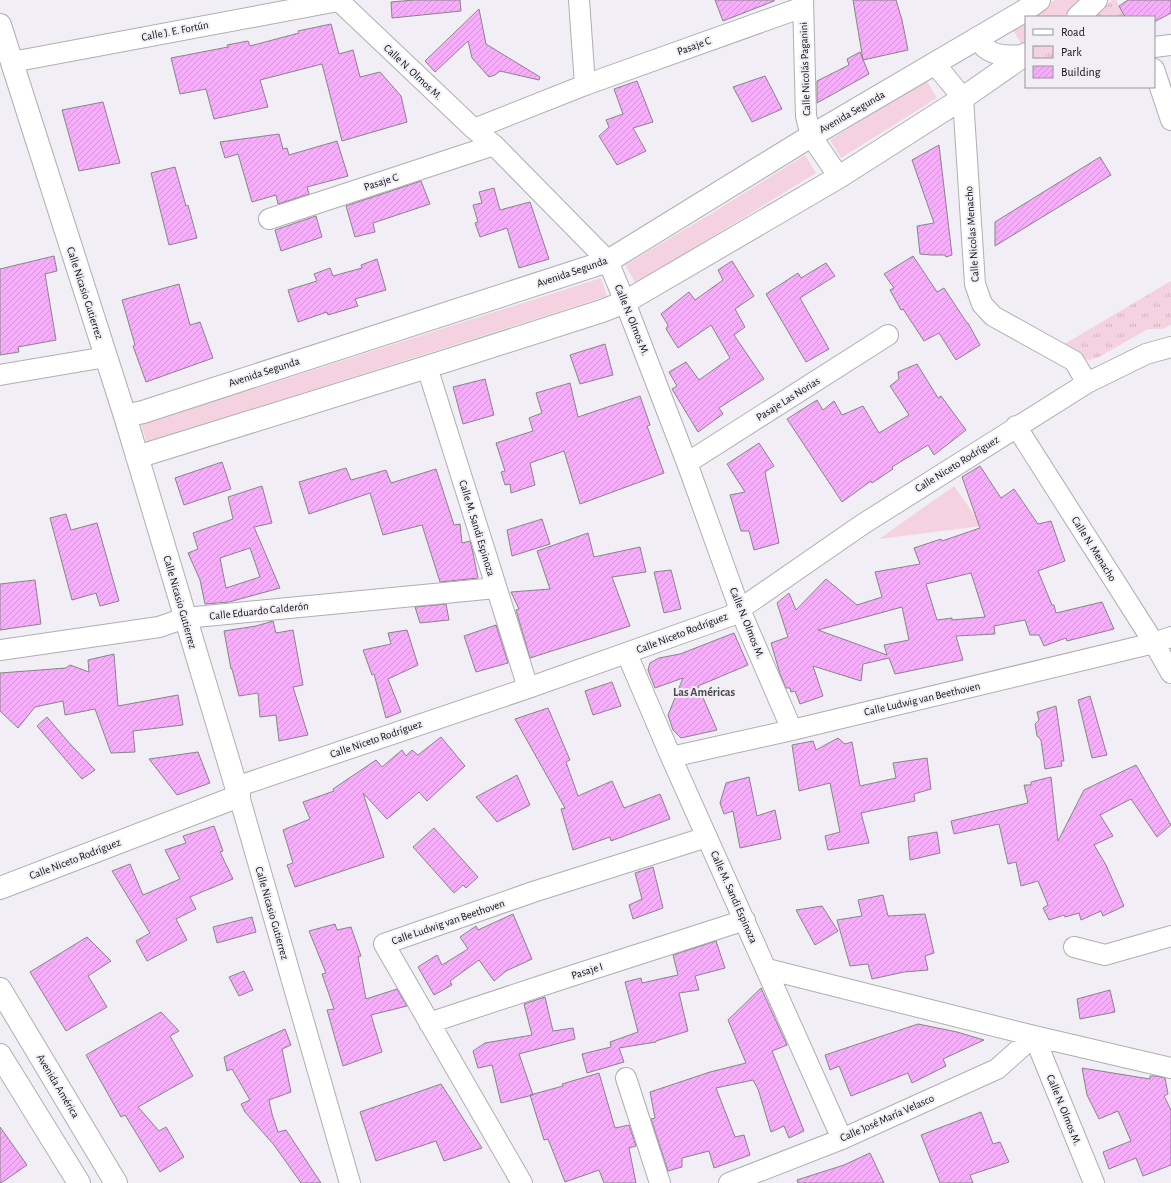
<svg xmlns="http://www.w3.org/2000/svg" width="1171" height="1183" font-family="'Alegreya Sans',sans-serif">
	<defs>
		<pattern id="park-tufts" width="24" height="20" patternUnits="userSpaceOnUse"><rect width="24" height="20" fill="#f5d2e0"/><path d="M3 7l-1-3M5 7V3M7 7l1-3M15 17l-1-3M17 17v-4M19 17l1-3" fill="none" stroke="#d1b3bf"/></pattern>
		<pattern id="building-hatch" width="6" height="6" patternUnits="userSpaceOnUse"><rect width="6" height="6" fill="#f6aefb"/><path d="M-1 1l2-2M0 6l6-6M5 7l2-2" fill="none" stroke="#d294d6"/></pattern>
	</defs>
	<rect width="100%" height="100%" fill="#f1eff5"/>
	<path fill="#f5d2e0" d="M1055,0h26l-18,17h-34z
		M1026,19v24l-4,2 -10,-17z
		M926,80l11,18 -96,60 -11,-18z
		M805,155l11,18 -180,111 -11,-19 84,-50z
		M601,278l6,18 -460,147 -6,-18z
		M954,486l28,40 -103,13z"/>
	<path fill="url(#park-tufts)" d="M1112,0h4l9,17h-30z
		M1171,281v44l-9,4h-14l-49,28 -10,3 -13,-4 -15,-10z"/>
	<path fill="url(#building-hatch)" stroke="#888488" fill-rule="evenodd" d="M414,0h46l1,11 -69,7 -1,-16z
		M715,0h59v1l-51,20z
		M853,0h43l6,20 6,30 -45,10z
		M1128,0h43v13l-17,9v-5h-29l-6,-11z
		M479,9l7,35 54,33 -1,3 -39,-9 -5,4 -6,2 -17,-19 -4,-17 -33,31 -10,-11z
		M331,24l8,30 14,-4 7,27 20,-5 21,24 6,26 -65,19 -20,-77 -62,16 8,27 -54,12 -8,-30 -26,5 -9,-36 57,-11 -1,-2 21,-4 2,5 49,-13 -1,-2z
		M860,52l9,22 -52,29v-22l32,-16 -2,-6z
		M765,76l17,33 -30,13 -19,-35z
		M637,81l16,41 -20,6 13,23 -29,14 -18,-29 10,-9 -3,-7 17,-6 -9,-25z
		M103,102l17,61 -41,8 -17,-61z
		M279,134l4,15 4,-1 2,7 48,-14 11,35 -41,11 2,7 -31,10 -2,-9 -24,7 -14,-48 -13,4 -5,-16z
		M939,145l13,110 -6,2 -1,-2h-14l-11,-1 -3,-28 17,-3 -22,-63z
		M1100,157l11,18 -116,71v-24z
		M175,167l11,39 2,-1 9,33 -28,7 -18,-72z
		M421,181l9,23 -57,19 2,9 -20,5 -9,-31z
		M494,188l6,22 30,-8 19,57 -30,9 -12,-40 -27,9 -5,-14 3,-1 -5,-17 9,-2 -3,-11z
		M316,216l6,21 -41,14 -6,-21z
		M54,256l3,15 -12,3 11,66 -38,7 1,5 -19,3v-86z
		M913,256l24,36 7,-4 23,35h1l12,22 -24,15 -17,-27 -15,8 -21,-32 -2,1 -11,-20 4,-2 -10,-14z
		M377,259l9,31 -31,9 3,7 -30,9 -1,-3 -29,10 -10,-32 29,-9 -3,-7 16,-6 3,8 29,-8 -1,-3z
		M732,261l22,35 -19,13 10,18 -11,8 30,44 -45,29 4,6 -25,18 -26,-43 5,-3 -8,-14 17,-10 13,18 31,-22 -19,-33 -33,23 -12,-19 2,-4 -7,-11 28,-22 6,8 28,-20 -5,-10z
		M826,263l9,13 -35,22 29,51 -23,13 -40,-68 32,-21 3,5z
		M179,284l11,41 10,-3 13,36 -67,24 -13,-36 2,-1 -13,-45z
		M605,344l8,31 -33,9 -10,-29z
		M917,364l21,34 3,-2 25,34 -32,25 -6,-10 -36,22 1,2 -21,14 -1,-2 -29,21 -55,-83 30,-19 6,10 11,-9 8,14 21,-9 16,27 30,-18 -19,-29 9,-7 -1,-7z
		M485,379l9,36 -31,9 -10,-37z
		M570,383l8,34 62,-21 10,29 -3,1 17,47 -84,31 -16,-53 -34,12 5,22 -24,8 -1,-9 -5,1 -4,-13 4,-1 -9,-28 37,-12 -4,-13 13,-5 -6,-20z
		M759,443l15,23 -9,6 14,71 -25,7 -5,-19h-8l-11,-36 15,-3 -18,-28z
		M222,462l9,27 -47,16 -9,-27z
		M980,466l21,32 13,-9 24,35 13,-3 14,40 -27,10 14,34h2l2,8 46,-11 12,27 -47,12 -1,-3 -22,8 -5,-11h-9l-5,-15 -31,6 1,8 -39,2 7,24 -68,14 -6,-16 -26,6 -2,17 -48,-15 10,30 -23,8 -5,-13 -4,1 -1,-4h-4l-6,-14 -9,-31 17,-6 -11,-34 12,-10 7,17 30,-31 31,26 25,-8 -7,-25 45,-8 -6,-16 27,-9 1,2 38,-13 -18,-51zM971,573l14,44 -33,3v-2l-15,2 -11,-36zM902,607l7,33 -25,5 3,10 -69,-25z
		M346,468l5,12 35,-10 5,13 45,-14 18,56 6,-1 2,19 8,-2 3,12 5,25 -38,4 -18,-57 -39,10 -13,-42 -61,21 -10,-32z
		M262,486l10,37 -18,4 26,61 -51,14 -24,2 -5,-24 -12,-27 10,-4 -5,-16 40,-14 -5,-22zM250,548l10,29 -34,11 -6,-30z
		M66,514l5,16 26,-7 22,78 -19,5 -4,-13 -24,7 -22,-82z
		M542,519l8,25 -38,12 -5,-26z
		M588,533l6,24 46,-10 6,25 -34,5 18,49 -100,32 -14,-48 3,-1 -8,-17 39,-3 -13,-38z
		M671,570l10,39 -17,4 -10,-41z
		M35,580l6,44 -41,6v-46z
		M446,604l3,16 -29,3 -5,-16z
		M273,621l3,12 17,-3 10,55 -10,2 15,48 -29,6 -3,-26 -16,2 -2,-24 -19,3 -7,-27h-1l-7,-38 32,-5z
		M496,625l12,38 -32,9 -12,-36z
		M407,630l11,35 -30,14 13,33 -15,6 -12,-44 -2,1 -9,-25 28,-6 -3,-11z
		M734,633l14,32 -50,21 19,44 -36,8 -8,-8 -5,-15 15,-37 -28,10 -7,-18 2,-7 9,-5 21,-4z
		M114,654l4,52 60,-11 5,30 -50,6 2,21 -24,1 -16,-44 -30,6 -2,-14 -28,6 -17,21 -18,-17v-38l66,-5 4,-3 19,7 -1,-12z
		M612,682l9,24 -28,9 -8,-24z
		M1090,696l17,59 -15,3 -14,-58z
		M1056,706l8,55h-3l1,5 -17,3 -4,-29 -4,-4 -2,-12 4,-4 -2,-8z
		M548,708l22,52 -4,2 12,34 34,-15 12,27 36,-14 10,25 -59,22 -1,-4 -37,13 -12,-41 4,-1 -50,-89z
		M47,717l24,28 24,25 -13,9 -45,-53z
		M441,737l24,29 -38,35 -8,-9 -32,27 -24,-26 21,64 -89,30 -8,-22 6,-2 -10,-33 27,-11 -7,-17 31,-11 -1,-2 43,-29 6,7 20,-17 4,6 6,-6 6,5z
		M838,738l7,6 7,-2 8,44 36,-8 -3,-15 34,-5 4,31 -17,5 1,7 -54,12 8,30 -41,7 -3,-14 15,-4 -10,-49 -31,8 -7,-46 21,-4 3,9z
		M198,752l12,31 -33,12 -28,-36z
		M1136,765l35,60 -14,12 -26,-38 -31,16 13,21 -19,9 12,20 18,41 -21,10 -2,-5 -20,9 -2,-7 -14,4 -1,-2 -15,5 -6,-12 5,-3 -10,-24 -17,5 -5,-24 -8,2 -9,-40 -45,10 -3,-13 77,-18 -4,-18h7v-3l20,-5 7,64 26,-51z
		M517,775l13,30 -33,17 -21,-25z
		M749,777l8,39 18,-6 6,29 -41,9 -7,-37 -9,3 -4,-11 6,-20z
		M214,826l9,25 -3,1 13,27 -43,18 6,12 -20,10 11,21 -40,21 -11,-20 14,-8 -38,-62 18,-7 13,31 37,-16 -15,-29 21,-7 -3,-7z
		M434,828l44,49 -12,11 -3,-3 -9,8 -41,-46z
		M937,832l3,21 -30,7 -2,-23z
		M653,867l10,41 -30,11 -4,-14 13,-6 -7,-26z
		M883,895l5,21 37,-2 9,39 -9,3 3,14 -24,2 -32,7 -4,-15 -18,2 -13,-46 25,-4 -4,-16z
		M822,906l16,25 -23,14 -19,-35z
		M513,914l19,45 -26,12 -12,10 -15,-21 -29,21 2,4 -18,10 -16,-28 19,-12 5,10 26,-16 -8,-12 16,-11 2,4z
		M252,917l4,15 -39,11 -4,-16z
		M335,924l2,6 14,-3 10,29 -3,1 8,42 31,-10 10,17 -36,9 11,37 -39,14 -16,-56 7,-1 -12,-35 4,-1 -17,-42z
		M87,937l24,24 -23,15 19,31 -41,24 -36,-59z
		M716,941l9,27 -30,8 4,14 -20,3 9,38 -32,10v1l-37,6 5,14 -37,11 -5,-19 29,-7 -1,-5 28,-10 -13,-50 16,-4 1,5 36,-8 -5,-20z
		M244,971l9,19 -14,6 -10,-19z
		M761,988l26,57 -15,6 32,80 -15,7 -5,-12 -13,6 -13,-43 -5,-9 -37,8 19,49 9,-2 6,20 -36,13 -5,-17 -27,7v9l-14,4 -17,-52 4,-1 -5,-26 60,-20 36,-9 -18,-43z
		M1110,990l5,22 -35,7 -3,-20z
		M545,997l8,34 20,-3 2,11 -56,15 14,41 -32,8 -9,-38 -14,3 -5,-17 12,-8 47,-8 -8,-31z
		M161,1012l18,19 -9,5 23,40 -55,31 21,24 7,-4 18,30 -24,15 -35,-57 -4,2 -35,-62z
		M918,1024l39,8 27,8 -41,19 3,7 -34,17 -4,-10 -57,23 -12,-30 -9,4 -5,-15z
		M285,1029l6,16 -9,4 9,43 -22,8 3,14 6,18 8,-2 35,53h-20l-27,-38 -29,-33 -4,-8 9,-4 -18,-31 -5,2 -3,-14z
		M1082,1068l68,11v-3h6l9,2 3,16 -4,2 7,14v55l-28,11 -7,-18 -27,11 -6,-17 28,-11 -13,-30 -19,8 -12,-24z
		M599,1073l16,55 14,-3 7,21 -7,2 7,35h-32l-5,-13 -34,12 -17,-43 -4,1 -14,-45 33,-9 -1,-2z
		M441,1084l41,64 -38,13 -8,-20 -60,20 -16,-49z
		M981,1112l12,32 7,-2 9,20 -39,13 3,8h-33l-19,-48z
		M0,1127l27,38 -26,18h-1z
		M870,1153l14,30h-86l-1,-3 47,-15z"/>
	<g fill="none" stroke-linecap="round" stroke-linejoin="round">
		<g stroke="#afaeb3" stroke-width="22">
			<path id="minor" d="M338,0l136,129 20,16 114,116 17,41 62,161 53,147 52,120
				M579,0l6,85
				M803,0l3,116 5,20 28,41
				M978,37c2,4 4,8 7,11 11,9 28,8 41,7
				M1154,47l17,-2
				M12,62l326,-61
				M934,63l29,35 12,186 7,20 11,12 81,45 13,22
				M1154,69l17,51
				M474,129l111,-44 218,-78
				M269,219l225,-74
				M427,367l101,321
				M0,375l106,-18
				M1016,426l138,217 17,30
				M687,463l201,-128
				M0,650l159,-23 26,-9 311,-30
				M627,654l44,103 171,382
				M671,757l121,-27 362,-87 17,-6
				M236,787l292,-99 202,-72 133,-92 224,-141 59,-29 25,-7
				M239,796l111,387
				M1074,947l31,8 66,-19
				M767,969l267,67 137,32
				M429,1023l136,-45 180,-58
				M1034,1036l60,147
				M626,1078l34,105
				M522,1183l-138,-239 149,-52 174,-55
				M729,1183l113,-44 155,-70 37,-33"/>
		</g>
		<g stroke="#afaeb3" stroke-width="24">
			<path id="major" d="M1078,17l18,-17
				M0,25l125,391 114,380 -239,92
				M125,416l18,-4 465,-151 203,-125 213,-125 15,-11
				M137,457l290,-90 175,-56 23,-9 214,-125 124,-79 63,-44
				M0,989l116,194
				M0,1055l79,128"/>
		</g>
		<use href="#minor" stroke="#fff" stroke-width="20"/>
		<use href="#major" stroke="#fff" stroke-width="22"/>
	</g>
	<g text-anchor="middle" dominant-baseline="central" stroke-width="4" stroke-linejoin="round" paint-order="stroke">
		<g font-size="11" fill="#0f0e10" stroke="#f1eff5">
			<text transform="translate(175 31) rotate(-11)">Calle J. E. Fortún</text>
			<text transform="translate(694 46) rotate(-20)">Pasaje C</text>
			<text transform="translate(805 69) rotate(-92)">Calle Nicolás Paganini</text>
			<text transform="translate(413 72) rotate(43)">Calle N. Olmos M.</text>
			<text transform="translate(852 112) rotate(-30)">Avenida Segunda</text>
			<text transform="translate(381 182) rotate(-18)">Pasaje C</text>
			<text transform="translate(972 234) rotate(-94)">Calle Nicolas Menacho</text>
			<text transform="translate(572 272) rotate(-19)">Avenida Segunda</text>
			<text transform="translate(85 293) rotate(72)">Calle Nicasio Gutierrez</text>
			<text transform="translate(632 320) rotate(68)">Calle N. Olmos M.</text>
			<text transform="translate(264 372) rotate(-18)">Avenida Segunda</text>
			<text transform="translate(788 399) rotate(-32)">Pasaje Las Norias</text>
			<text transform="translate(957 464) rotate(-32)">Calle Niceto Rodríguez</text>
			<text transform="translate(477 528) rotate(73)">Calle M. Sandi Espinoza</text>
			<text transform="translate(1094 549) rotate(58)">Calle N. Menacho</text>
			<text transform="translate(180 602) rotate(74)">Calle Nicasio Gutierrez</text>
			<text transform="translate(259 611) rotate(-6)">Calle Eduardo Calderón</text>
			<text transform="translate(747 623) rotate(68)">Calle N. Olmos M.</text>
			<text transform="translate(682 633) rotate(-21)">Calle Niceto Rodríguez</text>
			<text transform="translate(922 699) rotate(-13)">Calle Ludwig van Beethoven</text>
			<text transform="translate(376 739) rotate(-19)">Calle Niceto Rodríguez</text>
			<text transform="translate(75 859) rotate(-21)">Calle Niceto Rodríguez</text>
			<text transform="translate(734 897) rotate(66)">Calle M. Sandi Espinoza</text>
			<text transform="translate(272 913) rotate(74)">Calle Nicasio Gutierrez</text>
			<text transform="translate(448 922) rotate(-19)">Calle Ludwig van Beethoven</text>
			<text transform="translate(587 971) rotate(-18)">Pasaje I</text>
			<text transform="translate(58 1086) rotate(59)">Avenida América</text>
			<text transform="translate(1064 1110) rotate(68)">Calle N. Olmos M.</text>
			<text transform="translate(887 1118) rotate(-24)">Calle José María Velasco</text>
		</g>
		<g font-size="12" font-weight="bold" fill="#4d4c50" stroke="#f1eff5">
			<text x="704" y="692">Las Américas</text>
		</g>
	</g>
	<rect x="1025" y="16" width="130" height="72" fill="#f1eff5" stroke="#979599"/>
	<rect x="1033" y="29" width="20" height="6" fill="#ffffff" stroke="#979599"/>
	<text x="1061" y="36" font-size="12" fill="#0f0e10">Road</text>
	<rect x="1033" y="46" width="20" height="12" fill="url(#park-tufts)" stroke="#979599"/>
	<text x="1061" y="56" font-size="12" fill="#0f0e10">Park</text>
	<rect x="1033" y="66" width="20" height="12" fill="url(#building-hatch)" stroke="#979599"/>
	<text x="1061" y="76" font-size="12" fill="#0f0e10">Building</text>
</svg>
